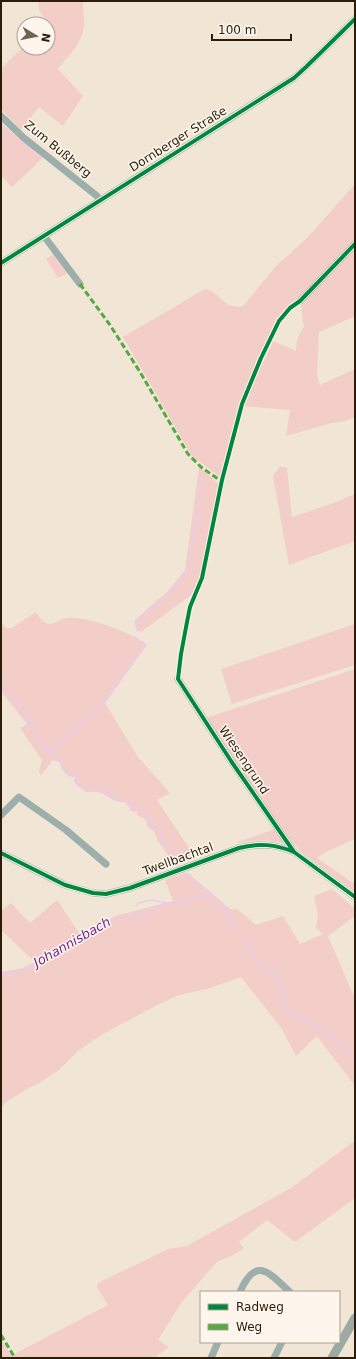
<svg xmlns="http://www.w3.org/2000/svg" width="356" height="1359" font-family="'DejaVu Sans',sans-serif">
	<rect width="100%" height="100%" fill="#f1e5d5"/>
	<path fill="#f3cec9" d="M38,1h45c0,8 1,17 1,25 -2,18 -16,30 -26,43l25,27 -20,30 -24,-19 -18,23 -20,-21v-40l23,-23v2h24v-24h-3l2,-2 -8,-12z
		M1,123l42,35 -31,29 -11,-11z
		M355,184v59l-79,77 -16,35 -21,53 -19,69 -28,-21 -69,-119 82,-48 7,2 16,14 12,2 4,-2 31,-38 33,-30z
		M355,246v70l-36,16 -2,45 3,8 35,-16v48c-8,3 -15,6 -23,6l-46,13 4,-26 -47,-4 30,-65 23,10c0,-11 3,-17 9,-26l-2,-1 -2,-22z
		M54,254l14,19 -10,5 -12,-19z
		M280,466l7,2 5,49 39,-13 24,-10v47l-66,24 -16,-89z
		M199,467l20,17 -19,94 -5,14 -54,40 -5,-3 -2,-8 34,-30 17,-21z
		M36,612c3,5 7,11 13,12 6,0 12,-5 18,-6 17,-3 67,15 80,27l-42,58 33,54 32,36 -13,7 38,57 -20,8 -17,-24 -4,-10c-5,-2 -8,-5 -8,-11l-9,-5v-4l-3,1c-4,-2 -6,-7 -9,-9 -3,-2 -9,-1 -12,-3 -13,-8 -12,-9 -27,-8l-11,-8 -1,-7c-9,0 -12,-8 -15,-15l-6,-2 -12,15 -2,-3 3,-12 -22,-32 7,-4 -26,-33v-69l5,6h6z
		M355,624v41l-123,39 -11,-35z
		M355,669v170l-29,13 -9,6 38,26v8l-55,-41 -19,-22 -75,-111z
		M275,829l9,12 -1,2 -19,-3 -29,3z
		M188,873l42,36h7l19,16 27,-9 17,28 23,-10 -7,-6 2,-14 -4,-18 18,-7 23,20v7l-27,20 27,63v87l-38,-50 -21,20 -14,-27 -41,-52 -34,12 -28,6 -20,9 -58,31 -23,16 -19,19 -20,13 -10,5 -23,14 -5,7v-137l22,-4 12,-6 -34,-32v-19l10,-8 19,20 27,-23 24,36 13,-6 21,-14 58,-15 -8,-21 17,-6z
		M353,1142l2,2v54l-60,44 -28,-22 -28,22 5,6 -9,6 -18,8 -36,41 -23,37 11,7 -15,11h-153v-19l11,18 6,-5 90,-47 -11,-18 1,-4 70,-34 19,-3 104,-58z"/>
	<g fill="none" stroke-linecap="round" stroke-linejoin="round">
		<path stroke="#e8cceb" stroke-width="1.5" d="M137,631l1,-2 -2,-5v-4c21,-13 40,-31 53,-52l15,-91
			M1,684c7,6 6,13 15,17l1,3 6,8 2,6 19,28 8,9 2,4 8,3c-1,10 6,13 15,12v3l-2,4c3,4 9,6 13,10l3,-3h7l10,4 6,7 17,3 -1,4 1,4 8,-1 10,10 2,8 8,2 2,4v8l2,1 1,4 16,22
			M50,751l54,-49 41,-57 -1,-2 -10,-6
			M182,871l27,24
			M136,905c19,-10 19,-1 36,-2 12,-1 25,-5 37,-8l14,12 11,23 12,9 7,17 5,7 14,8 5,6 10,33 10,7 17,7 15,9 26,26
			M1,974l23,-4 69,-38 22,-15 9,1 7,-2h10c4,-4 6,-2 10,-4 5,-2 8,-6 12,-8"/>
		<path stroke="#9cafaa" stroke-width="7" d="M1,116l23,22 73,58 3,4
			M44,236l36,48
			M1,263l293,-185 12,-11 49,-48
			M300,301l55,-57
			M178,679l53,82 63,91
			M1,815l18,-18 47,33 40,34
			M1,853l64,32 28,8 13,1 24,-6 109,-40c20,-5 36,-4 55,4l61,45
			M240,1292c16,-37 29,-19 50,0
			M211,1358l7,-16
			M274,1358l8,-16"/>
		<path stroke="#9daaa4" stroke-width="9" d="M332,1358l23,-40"/>
		<path stroke="#54a941" stroke-width="3" stroke-dasharray="6 3" stroke-linecap="butt" d="M80,284l30,41 30,47 48,82 13,13 17,12 4,1
			M1,1335l14,23"/>
		<g stroke="#fef6ec" stroke-width="6">
			<path id="cycleway" d="M1,263l293,-185 12,-11 49,-48
				M294,852l-63,-91 -53,-82 3,-25 6,-32 3,-15 12,-29 20,-98 20,-76 19,-46 18,-37 11,-13 10,-7 55,-57
				M1,853l64,32 28,8 13,1 24,-6 109,-40c20,-5 36,-4 55,4l61,45"/>
		</g>
		<use href="#cycleway" stroke="#00873e" stroke-width="4"/>
	</g>
	<g text-anchor="middle" dominant-baseline="central" stroke-width="3" stroke-linejoin="round" paint-order="stroke">
		<g font-size="12" fill="#2b1d09" stroke="#fef6ec">
			<text transform="translate(178 139) rotate(-32)">Dornberger Straße</text>
			<text transform="translate(58 149) rotate(39)">Zum Bußberg</text>
			<text transform="translate(244 760) rotate(56)">Wiesengrund</text>
			<text transform="translate(178 859) rotate(-20)">Twellbachtal</text>
		</g>
		<g font-size="13" font-style="italic" fill="#6f288c" stroke="#fef6ec">
			<text transform="translate(72 942) rotate(-30)">Johannisbach</text>
		</g>
	</g>
	<rect width="356" height="1359" fill="none" stroke="#2b1d09" stroke-width="4"/>
	<rect x="200" y="1291" width="140" height="52" fill="#fef6ec" stroke="#aa9f91"/>
	<rect x="208" y="1304" width="20" height="6" fill="#00873e" stroke="#aa9f91"/>
	<text x="236" y="1311" font-size="12" fill="#2b1d09">Radweg</text>
	<rect x="208" y="1324" width="20" height="6" fill="#54a941" stroke="#aa9f91"/>
	<text x="236" y="1331" font-size="12" fill="#2b1d09">Weg</text>
	<g transform="translate(36 36) rotate(100)"><circle r="19" fill="#fef6ec" stroke="#aa9f91"/>
	<path d="M0-3L7 15L0 10L-7 15Z" fill="#706350"/>
	<text y="-6" font-size="11" font-weight="bold" text-anchor="middle" fill="#2b1d09">N</text>
	</g>
	<path d="M212 34v6h79v-6" fill="none" stroke="#2b1d09" stroke-width="2"/>
	<text x="218" y="34" font-size="12" fill="#2b1d09" stroke="#fef6ec" stroke-width="3" paint-order="stroke">100 m</text>
</svg>
